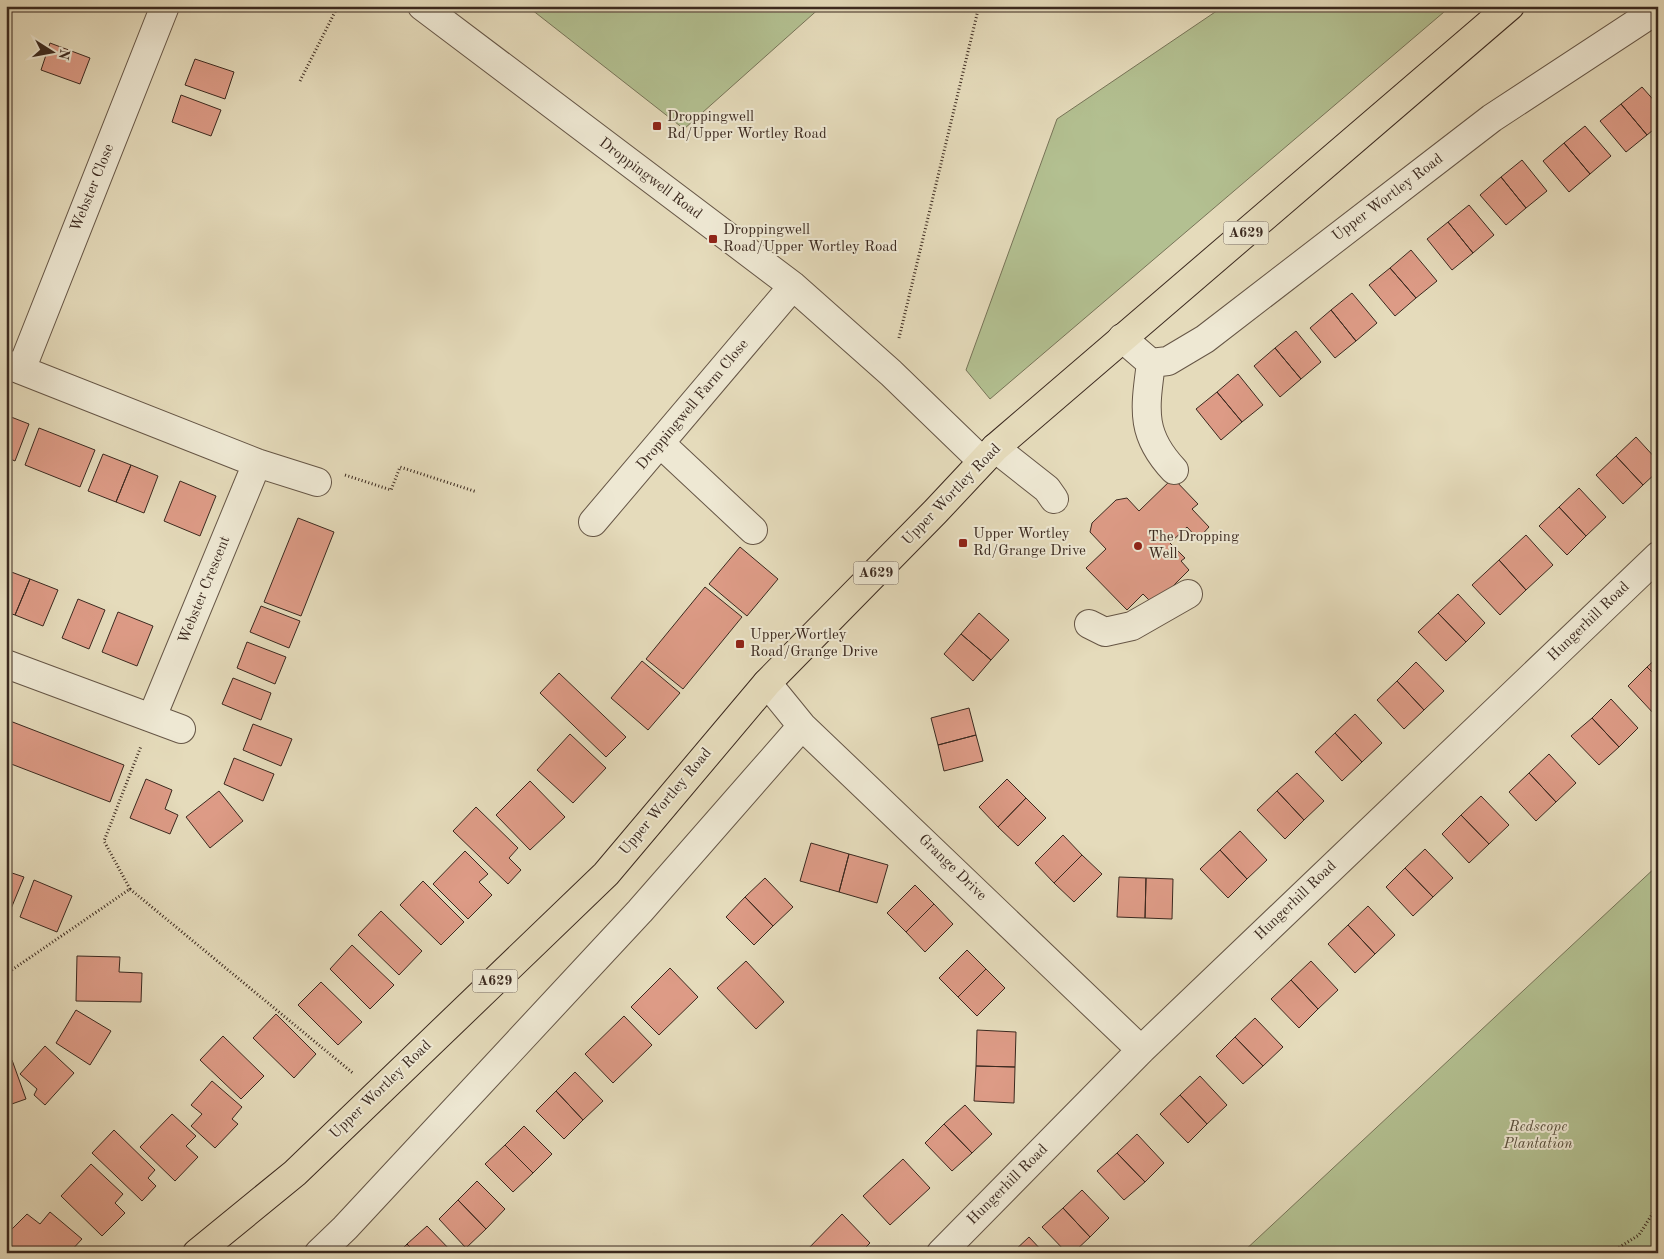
<svg xmlns="http://www.w3.org/2000/svg" width="1664" height="1259" font-family="'Old Standard TT',serif">
	<rect width="100%" height="100%" fill="#e5dbbb"/>
	<filter id="stains"><feTurbulence type="fractalNoise" baseFrequency=".004" numOctaves="4"/><feColorMatrix values="0 0 0 0 .2 0 0 0 0 .09 0 0 0 0 .02 0 0 0 .5 -.17"/></filter>
	<radialGradient id="worn" r=".72"><stop offset=".6" stop-color="#630" stop-opacity="0"/><stop offset="1" stop-color="#630" stop-opacity=".3"/></radialGradient>
	<path fill="#b3c091" stroke="#777458" d="M527,6h295l-138,123z
		M1224,6h227l-461,393 -24,-29 91,-251z
		M1658,865v388h-416z"/>
	<path fill="#dd9b86" stroke="#3b291f" d="M50,43l40,15 -10,26 -39,-14z
		M195,59l39,13 -9,27 -40,-14z
		M1642,87l16,18v21l-11,9 -26,-31z
		M181,95l40,15 -10,26 -39,-14z
		M1621,104l26,31 -21,17 -26,-31z
		M1585,126l26,30 -21,18 -26,-31z
		M1564,143l26,31 -21,18 -26,-31z
		M1522,160l25,31 -21,17 -25,-31z
		M1501,177l25,31 -20,17 -26,-30z
		M1469,205l25,30 -21,18 -25,-31z
		M1448,222l25,31 -21,17 -25,-31z
		M1411,250l26,31 -21,17 -26,-30z
		M1390,268l26,30 -21,18 -26,-31z
		M1352,293l25,30 -21,18 -25,-31z
		M1331,310l25,31 -21,17 -25,-30z
		M1296,331l25,31 -20,17 -26,-31z
		M1275,348l26,31 -21,18 -26,-31z
		M1238,374l25,31 -21,17 -25,-30z
		M1217,392l25,30 -21,18 -25,-31z
		M6,415l23,9 -14,37 -9,-4z
		M39,428l56,22 -15,37 -55,-22z
		M1636,437l22,24v10l-15,14 -27,-29z
		M103,454l28,11 -15,37 -28,-11z
		M1616,456l27,29 -20,19 -27,-29z
		M131,465l27,11 -14,37 -28,-11z
		M1173,478l25,26 -6,5 17,18 -11,12 -11,-12 -17,16 15,15 -4,3 8,9 -35,35 -11,-11 -16,16 -41,-42 20,-19 -16,-17 2,-9 24,-23 11,-2 12,13z
		M180,481l36,15 -16,40 -36,-15z
		M1579,488l27,29 -20,19 -27,-29z
		M1559,507l27,29 -19,19 -28,-29z
		M298,518l36,14 -33,84 -37,-14z
		M1526,535l27,30 -27,25 -27,-30z
		M740,547l38,32 -31,37 -38,-32z
		M1499,560l27,30 -26,25 -28,-30z
		M6,570l24,9 -15,36 -9,-3z
		M30,579l28,11 -15,36 -28,-11z
		M705,587l37,30 -59,72 -37,-30z
		M1458,594l27,29 -19,19 -28,-29z
		M78,599l27,11 -16,39 -27,-11z
		M261,606l39,15 -11,27 -39,-16z
		M118,612l35,14 -16,40 -35,-14z
		M979,613l30,27 -18,20 -30,-26z
		M1438,613l28,29 -20,19 -28,-29z
		M961,634l30,26 -18,21 -29,-27z
		M247,642l39,15 -11,27 -38,-16z
		M1658,657v21l-11,-11z
		M642,661l38,32 -32,37 -37,-32z
		M1416,662l28,29 -20,19 -27,-29z
		M1647,667l11,11v34l-3,3 -27,-29z
		M559,673l67,64 -20,20 -66,-64z
		M233,678l38,15 -10,27 -39,-16z
		M1397,681l27,29 -20,19 -27,-29z
		M1611,699l27,29 -19,19 -27,-29z
		M969,708l7,27 -38,10 -7,-27z
		M1355,714l27,29 -20,19 -27,-29z
		M1592,718l27,29 -20,18 -28,-29z
		M10,721l114,44 -14,37 -104,-40v-32z
		M253,724l39,15 -11,27 -38,-16z
		M1335,733l27,29 -20,19 -27,-29z
		M570,734l36,34 -33,35 -36,-33z
		M976,735l7,26 -39,10 -6,-26z
		M1549,754l27,29 -20,19 -27,-29z
		M234,758l40,16 -11,27 -39,-17z
		M1297,773l27,28 -20,19 -27,-29z
		M1529,773l27,29 -20,19 -27,-29z
		M146,779l26,11 -7,19 13,6 -8,19 -40,-16z
		M1007,779l19,19 -28,29 -19,-20z
		M530,781l35,36 -35,33 -34,-35z
		M219,791l24,30 -33,27 -24,-31z
		M1277,791l27,29 -19,19 -28,-29z
		M1481,796l28,29 -20,19 -28,-29z
		M1026,798l20,20 -28,28 -20,-19z
		M476,807l42,41 -9,10 12,12 -13,14 -55,-53z
		M1461,815l28,29 -20,19 -27,-29z
		M1240,831l27,29 -20,19 -27,-29z
		M1063,835l19,20 -28,28 -19,-20z
		M811,843l38,11 -10,38 -39,-11z
		M1425,849l28,29 -20,19 -28,-29z
		M1220,850l27,29 -19,19 -28,-29z
		M465,851l23,23 -9,8 13,13 -24,24 -35,-35z
		M849,854l39,11 -11,38 -38,-11z
		M1082,855l20,19 -28,28 -20,-19z
		M1405,868l28,29 -20,19 -27,-29z
		M6,871l18,6 -16,39 -2,-1z
		M1119,877l27,1 -1,40 -28,-1z
		M765,878l28,29 -20,19 -28,-29z
		M1146,878l27,1 -1,40 -27,-1z
		M34,880l38,16 -15,36 -37,-15z
		M423,881l41,41 -23,23 -41,-40z
		M915,885l19,19 -28,28 -19,-19z
		M745,897l28,29 -19,19 -28,-28z
		M934,904l19,20 -28,28 -19,-20z
		M1368,906l27,29 -20,19 -27,-29z
		M381,911l41,40 -23,24 -41,-40z
		M1348,925l27,29 -20,19 -27,-29z
		M352,945l42,40 -24,24 -40,-40z
		M967,950l19,19 -28,28 -19,-19z
		M77,956l43,1 -1,15 23,1 -1,29 -65,-1z
		M746,961l38,41 -28,27 -39,-41z
		M1311,961l27,29 -20,19 -27,-29z
		M670,968l28,29 -39,38 -28,-28z
		M986,969l19,19 -28,28 -19,-19z
		M1291,980l27,29 -19,19 -28,-29z
		M321,982l41,40 -24,23 -40,-40z
		M76,1010l35,21 -21,34 -34,-22z
		M276,1014l40,40 -22,24 -41,-40z
		M624,1016l28,29 -39,38 -28,-29z
		M1255,1018l28,29 -20,19 -28,-29z
		M977,1030l39,2 -1,35 -39,-1z
		M223,1036l41,40 -23,23 -41,-39z
		M1235,1037l28,29 -20,18 -27,-28z
		M45,1046l29,27 -29,32 -11,-10 3,-6 -17,-15z
		M12,1060l14,39 -20,7v-44z
		M976,1066l39,1 -1,36 -40,-2z
		M575,1072l28,29 -20,19 -27,-29z
		M1200,1076l27,29 -20,19 -27,-29z
		M212,1081l30,26 -10,12 6,5 -23,24 -24,-22 11,-12 -11,-9z
		M556,1091l27,29 -19,19 -28,-28z
		M1180,1095l27,29 -19,19 -28,-29z
		M965,1105l27,29 -20,19 -28,-29z
		M172,1114l24,22 -10,10 12,11 -23,24 -35,-34z
		M944,1124l28,29 -20,18 -27,-28z
		M524,1126l28,28 -19,19 -28,-28z
		M114,1130l41,40 -7,8 8,8 -14,15 -50,-48z
		M1137,1134l27,29 -19,19 -28,-29z
		M505,1145l28,28 -20,19 -28,-28z
		M1117,1153l28,29 -21,18 -27,-29z
		M903,1159l27,29 -40,37 -27,-29z
		M91,1164l32,30 -8,9 10,10 -23,23 -41,-40z
		M477,1181l28,28 -19,20 -28,-29z
		M1082,1190l27,28 -19,19 -27,-29z
		M458,1200l28,29 -20,19 -27,-29z
		M1063,1208l27,29 -17,16h-6l-25,-26z
		M50,1212l32,27 -13,14h-50l-13,-13v-5l21,-21 13,10z
		M842,1214l28,29 -10,10h-56z
		M427,1226l26,27h-37l-9,-9z
		M1029,1237l15,16h-32z
		M407,1244l9,9h-18z"/>
	<g fill="none" stroke-linecap="round" stroke-linejoin="round">
		<g stroke="#665646" stroke-width="30">
			<path id="minor" d="M422,6l371,280 98,87 91,88
				M1122,338l29,25 17,-2 37,-22 287,-221 166,-109
				M1151,363c-6,46 -11,71 23,107
				M6,364l251,99 60,19
				M21,370l144,-364
				M661,444l92,86
				M995,448l52,41 7,10
				M593,522l200,-236
				M1089,624l16,8 27,-6 56,-32
				M6,664l175,65
				M767,683l35,43 339,324
				M152,717l105,-254
				M319,1253l26,-25 295,-317 162,-185
				M941,1253l200,-203 517,-494"/>
		</g>
		<g stroke="#3b291f" stroke-width="30">
			<path id="major" d="M197,1253l98,-80 311,-299 161,-191 168,-171 60,-64 515,-442"/>
		</g>
		<path stroke="#3b291f" stroke-width="3" stroke-dasharray="1 2.5" stroke-linecap="butt" d="M300,81l38,-75
			M899,338l80,-332
			M345,475l46,15 9,-23 77,25
			M130,889l-26,-48 37,-95
			M6,974l124,-85 224,185
			M1610,1253l29,-18 19,-30"/>
		<use href="#minor" stroke="#eee8d3" stroke-width="28"/>
		<use href="#major" stroke="#e5dbbb" stroke-width="28"/>
	</g>
	<g fill="#8f2418" stroke="#eee8d3" stroke-width="2">
		<rect x="652" y="121" width="10" height="10" rx="2.5"/>
		<rect x="708" y="234" width="10" height="10" rx="2.5"/>
		<rect x="958" y="538" width="10" height="10" rx="2.5"/>
		<circle cx="1138" cy="546" r="5"/>
		<rect x="735" y="639" width="10" height="10" rx="2.5"/>
	</g>
	<g text-anchor="middle" dominant-baseline="central" stroke-width="4" stroke-linejoin="round" paint-order="stroke">
		<g fill="#eee8d3" stroke="#716255" stroke-width="1">
			<rect x="1223.5" y="221.5" width="45" height="23" rx="4"/>
			<rect x="853.5" y="561.5" width="45" height="23" rx="4"/>
			<rect x="472.5" y="969.5" width="45" height="23" rx="4"/>
		</g>
		<g font-size="14" font-weight="bold" fill="#3b291f">
			<text x="1246" y="233">A629</text>
			<text x="876" y="573">A629</text>
			<text x="495" y="981">A629</text>
		</g>
		<g font-size="15" fill="#3b291f" stroke="#eee8d3" text-anchor="start">
			<text x="667" y="117">Droppingwell<tspan x="667" dy="17">Rd/Upper Wortley Road</tspan></text>
			<text x="723" y="230">Droppingwell<tspan x="723" dy="17">Road/Upper Wortley Road</tspan></text>
			<text x="973" y="534">Upper Wortley<tspan x="973" dy="17">Rd/Grange Drive</tspan></text>
			<text x="1148" y="537">The Dropping<tspan x="1148" dy="17">Well</tspan></text>
			<text x="750" y="635">Upper Wortley<tspan x="750" dy="17">Road/Grange Drive</tspan></text>
		</g>
		<g font-size="15" fill="#3b291f" stroke="#eee8d3">
			<text transform="translate(650 179) rotate(37)">Droppingwell Road</text>
			<text transform="translate(93 188) rotate(-68)">Webster Close</text>
			<text transform="translate(1388 198) rotate(-37)">Upper Wortley Road</text>
			<text transform="translate(693 405) rotate(-50)">Droppingwell Farm Close</text>
			<text transform="translate(952 495) rotate(-46)">Upper Wortley Road</text>
			<text transform="translate(205 590) rotate(-68)">Webster Crescent</text>
			<text transform="translate(1589 622) rotate(-44)">Hungerhill Road</text>
			<text transform="translate(666 802) rotate(-50)">Upper Wortley Road</text>
			<text transform="translate(952 868) rotate(44)">Grange Drive</text>
			<text transform="translate(1296 901) rotate(-44)">Hungerhill Road</text>
			<text transform="translate(381 1090) rotate(-44)">Upper Wortley Road</text>
			<text transform="translate(1008 1185) rotate(-45)">Hungerhill Road</text>
		</g>
		<g font-size="15" font-style="italic" fill="#594f3c" stroke="#eee8d3">
			<text x="1538" y="1127">Redscope<tspan x="1538" dy="17">Plantation</tspan></text>
		</g>
	</g>
	<rect width="1664" height="1259" fill="none" stroke="#e5dbbb" stroke-width="25"/>
	<rect x="8" y="8" width="1649" height="1244" fill="none" stroke="#3b291f" stroke-width="2.5"/>
	<rect x="12" y="12" width="1639" height="1234" fill="none" stroke="#3b291f"/>
	<g transform="translate(52 52) rotate(101)" stroke="#eee8d3" stroke-width="4" paint-order="stroke">
	<path d="M0-4L9 19L0 12L-9 19Z" fill="#3b291f"/>
	<text y="-8" font-size="14" font-weight="bold" text-anchor="middle" fill="#3b291f">N</text>
	</g>
	<rect width="100%" height="100%" filter="url(#stains)"/>
	<rect width="100%" height="100%" fill="url(#worn)"/>
</svg>
